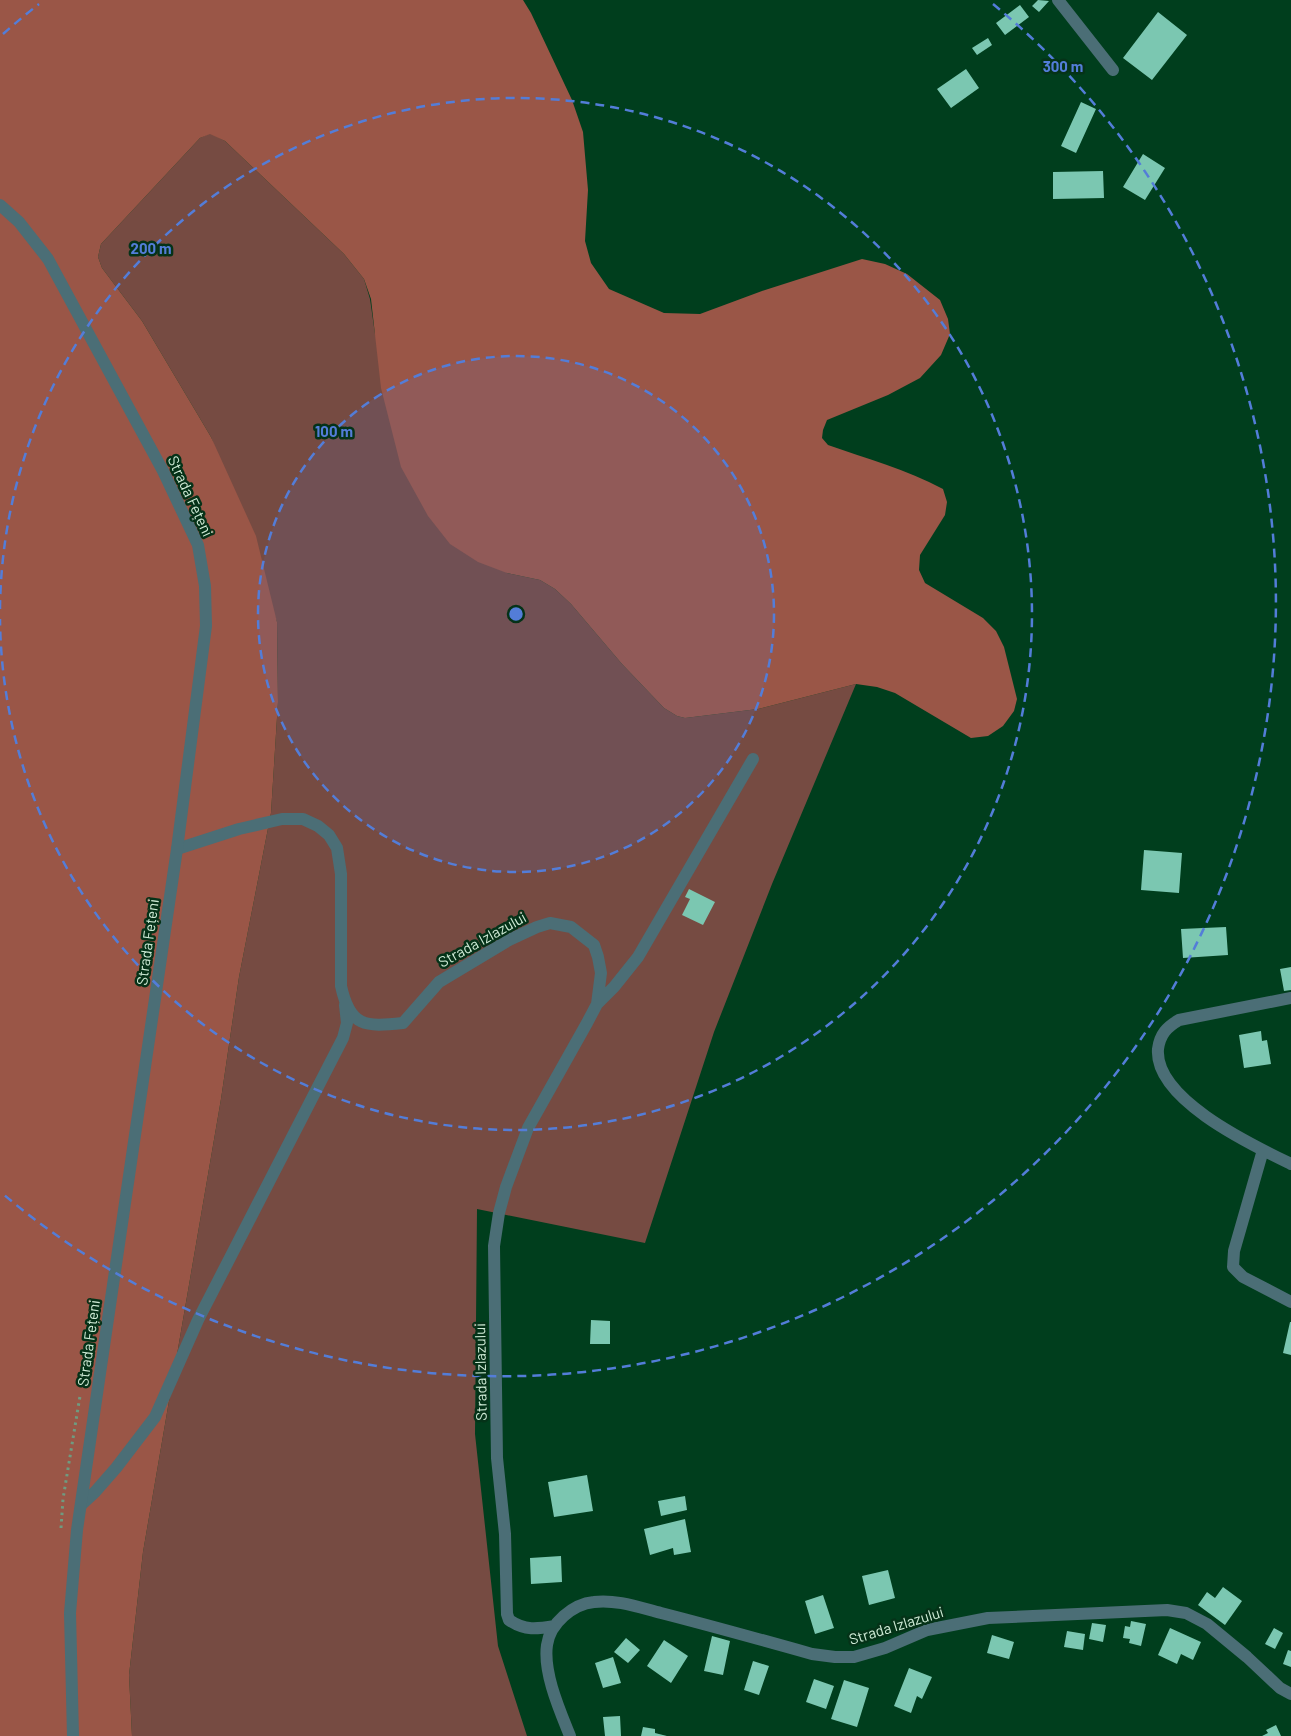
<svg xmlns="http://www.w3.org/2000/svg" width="1291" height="1736" font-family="Barlow,sans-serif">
	<rect width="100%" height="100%" fill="#003e1d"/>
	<path fill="#764b42" d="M210,133l15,8 119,113 20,25 6,20 5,35 132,239 33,7 15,9 16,15 51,60 42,44 13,8 8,2 73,-9 98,-25 -84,200 -58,148 -69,211 -168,-34 -2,225 23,212 29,90h-395l-3,-61 14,-123 78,-453 18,-122 32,-164 7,-111 -1,-80 -66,-185 -69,-116 -40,-53 -4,-11 3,-13 99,-106z"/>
	<path fill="#9a5647" d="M0,0h523l8,13 41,87 11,32 5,58 -3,51 6,22 18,26 55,24 36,1 62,-23 100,-32 23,5 22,10 33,26 8,19 2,15 -9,21 -21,23 -32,17 -61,25 -4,10 -1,8 6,7c39,14 78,24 115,44l4,13 -2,13 -25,40 -1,15 6,13 58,35 13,13 8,16 13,52 -3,12 -11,15 -15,10 -17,2 -76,-45 -18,-6 -21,-3 -98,25 -73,9 -8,-2 -13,-8 -42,-44 -51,-60 -16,-15 -15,-9 -33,-7 -29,-11 -28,-18 -22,-28 -27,-49 -20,-79 -10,-89 -7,-20 -20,-25 -119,-113 -15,-7 -10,4 -99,106 -3,13 4,11 40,53 69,116 45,99 21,86 1,80 -7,111 -32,164 -18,122 -78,453 -14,123 3,61h-132z"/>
	<path fill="#7bc7b1" d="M1038,0l11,1 -10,11 -7,-6z
		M1020,5l9,12 -24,18 -9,-12z
		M1158,12l29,23 -35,45 -29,-22z
		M988,38l4,7 -15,10 -5,-7z
		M966,69l13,19 -28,20 -14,-19z
		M1081,102l15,7 -20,44 -15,-7z
		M1143,154l22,14 -20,32 -22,-13z
		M1103,171l1,27 -51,1v-27z
		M1144,850l38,3 -3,40 -38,-3z
		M689,889l26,13 -12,23 -21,-10 8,-16 -5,-2z
		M1226,927l2,28 -45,3 -2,-29z
		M1291,967v23l-7,1 -4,-22z
		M1261,1031l1,10 5,-1 4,24 -27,4 -5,-33z
		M591,1320l19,1v23h-20z
		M1290,1322h1v33l-8,-2z
		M587,1475l6,36 -39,6 -6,-35z
		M685,1496l2,14 -26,6 -3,-15z
		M685,1519l6,33 -17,3 -1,-7 -23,7 -6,-26z
		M561,1556l1,26 -31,2 -1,-26z
		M888,1570l7,28 -26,7 -7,-29z
		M1223,1587l19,14 -17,24 -27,-20 9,-13 8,6z
		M823,1595l11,33 -19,6 -10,-33z
		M1131,1621l15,3 -5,22 -12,-3 1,-4 -7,-1 2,-12 5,1z
		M1092,1623l14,2 -3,17 -14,-3z
		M1170,1628l31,14 -8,18 -12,-6 -4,10 -19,-9z
		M1274,1628l9,5 -8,16 -10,-5z
		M1067,1631l18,3 -2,16 -19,-3z
		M992,1635l22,7 -5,17 -22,-6z
		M712,1636l18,5 -7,34 -19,-4z
		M626,1638l14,12 -12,13 -14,-11z
		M664,1640l24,16 -17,27 -24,-17z
		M1288,1650l3,1v16l-8,-3z
		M613,1657l8,26 -18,5 -8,-25z
		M753,1661l16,5 -10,29 -15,-5z
		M909,1668l23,9 -10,22 -5,-3 -6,17 -17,-7z
		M814,1679l20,7 -8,23 -20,-7z
		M844,1680l25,8 -12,39 -26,-8z
		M620,1716l1,20h-16l-2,-19z
		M1276,1725l5,11h-19l6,-3 -2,-3z
		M643,1727l12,2v4l12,3h-26z"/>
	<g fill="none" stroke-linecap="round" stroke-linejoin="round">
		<path stroke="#6f9b80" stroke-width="3" stroke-dasharray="2.5 4" stroke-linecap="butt" d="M61,1528l2,-29 17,-103"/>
		<path stroke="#4b6e76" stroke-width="12" d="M1058,0l55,70
			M177,849l62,-20 43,-10h21l15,7 11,9 8,13 4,26v112c9,41 24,41 62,37l36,-41 70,-42 28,-13 13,-4 21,4 23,18 4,12 3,16 -4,31 -10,19 -59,105 -22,59 -7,26 -5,33 3,212 8,76 2,80 2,6c16,11 28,9 46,6
			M1291,998l-112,22c-12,7 -19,14 -21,29 -4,50 94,96 133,115
			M597,1004l17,-17 24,-30 115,-198
			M1263,1150l-29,101 -1,16 10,10 48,25
			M81,1505l14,-13 21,-24 39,-51 43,-97 145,-282 4,-15 -2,-18
			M570,1736c-10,-25 -27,-63 -23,-91 3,-22 26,-41 47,-43 22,-3 47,6 67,11 51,13 101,27 151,41l23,3h19l31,-9 42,-18 61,-12 179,-8 19,3 21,11 40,33 33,31 11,6"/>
		<path stroke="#4b6e76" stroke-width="12" d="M0,205l19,17 29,37 115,212 35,74 7,41 1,40 -29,223 -100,681 -7,83 3,123"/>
	</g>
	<circle cx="516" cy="614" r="258" fill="#537dd8" fill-opacity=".12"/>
	<g fill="none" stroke="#537dd8" stroke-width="2.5" stroke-dasharray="9 6">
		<circle cx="516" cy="614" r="258"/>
		<path d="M0 609A516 516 0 1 1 0 619"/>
		<path d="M3 34A774 774 0 0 1 39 4M993 4A774 774 0 1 1 3 1194"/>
	</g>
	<g text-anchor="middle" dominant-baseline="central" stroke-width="5" stroke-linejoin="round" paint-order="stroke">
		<g font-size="15" fill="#d0ecd7" stroke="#053218">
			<text transform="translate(191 496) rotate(65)">Strada Fețeni</text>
			<text transform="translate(482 939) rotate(-29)">Strada Izlazului</text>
			<text transform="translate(147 942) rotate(-82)">Strada Fețeni</text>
			<text transform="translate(88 1343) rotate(-82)">Strada Fețeni</text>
			<text transform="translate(480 1372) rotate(-91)">Strada Izlazului</text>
			<text transform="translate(896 1625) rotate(-17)">Strada Izlazului</text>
		</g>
	</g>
	<circle cx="516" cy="614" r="8" fill="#537dd8" stroke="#053218" stroke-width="2.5"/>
	<g font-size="15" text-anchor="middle" font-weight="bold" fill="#537dd8" stroke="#053218" stroke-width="5" stroke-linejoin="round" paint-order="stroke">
		<text x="1063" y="72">300 m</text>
		<text x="151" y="254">200 m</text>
		<text x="334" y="437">100 m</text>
	</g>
</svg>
